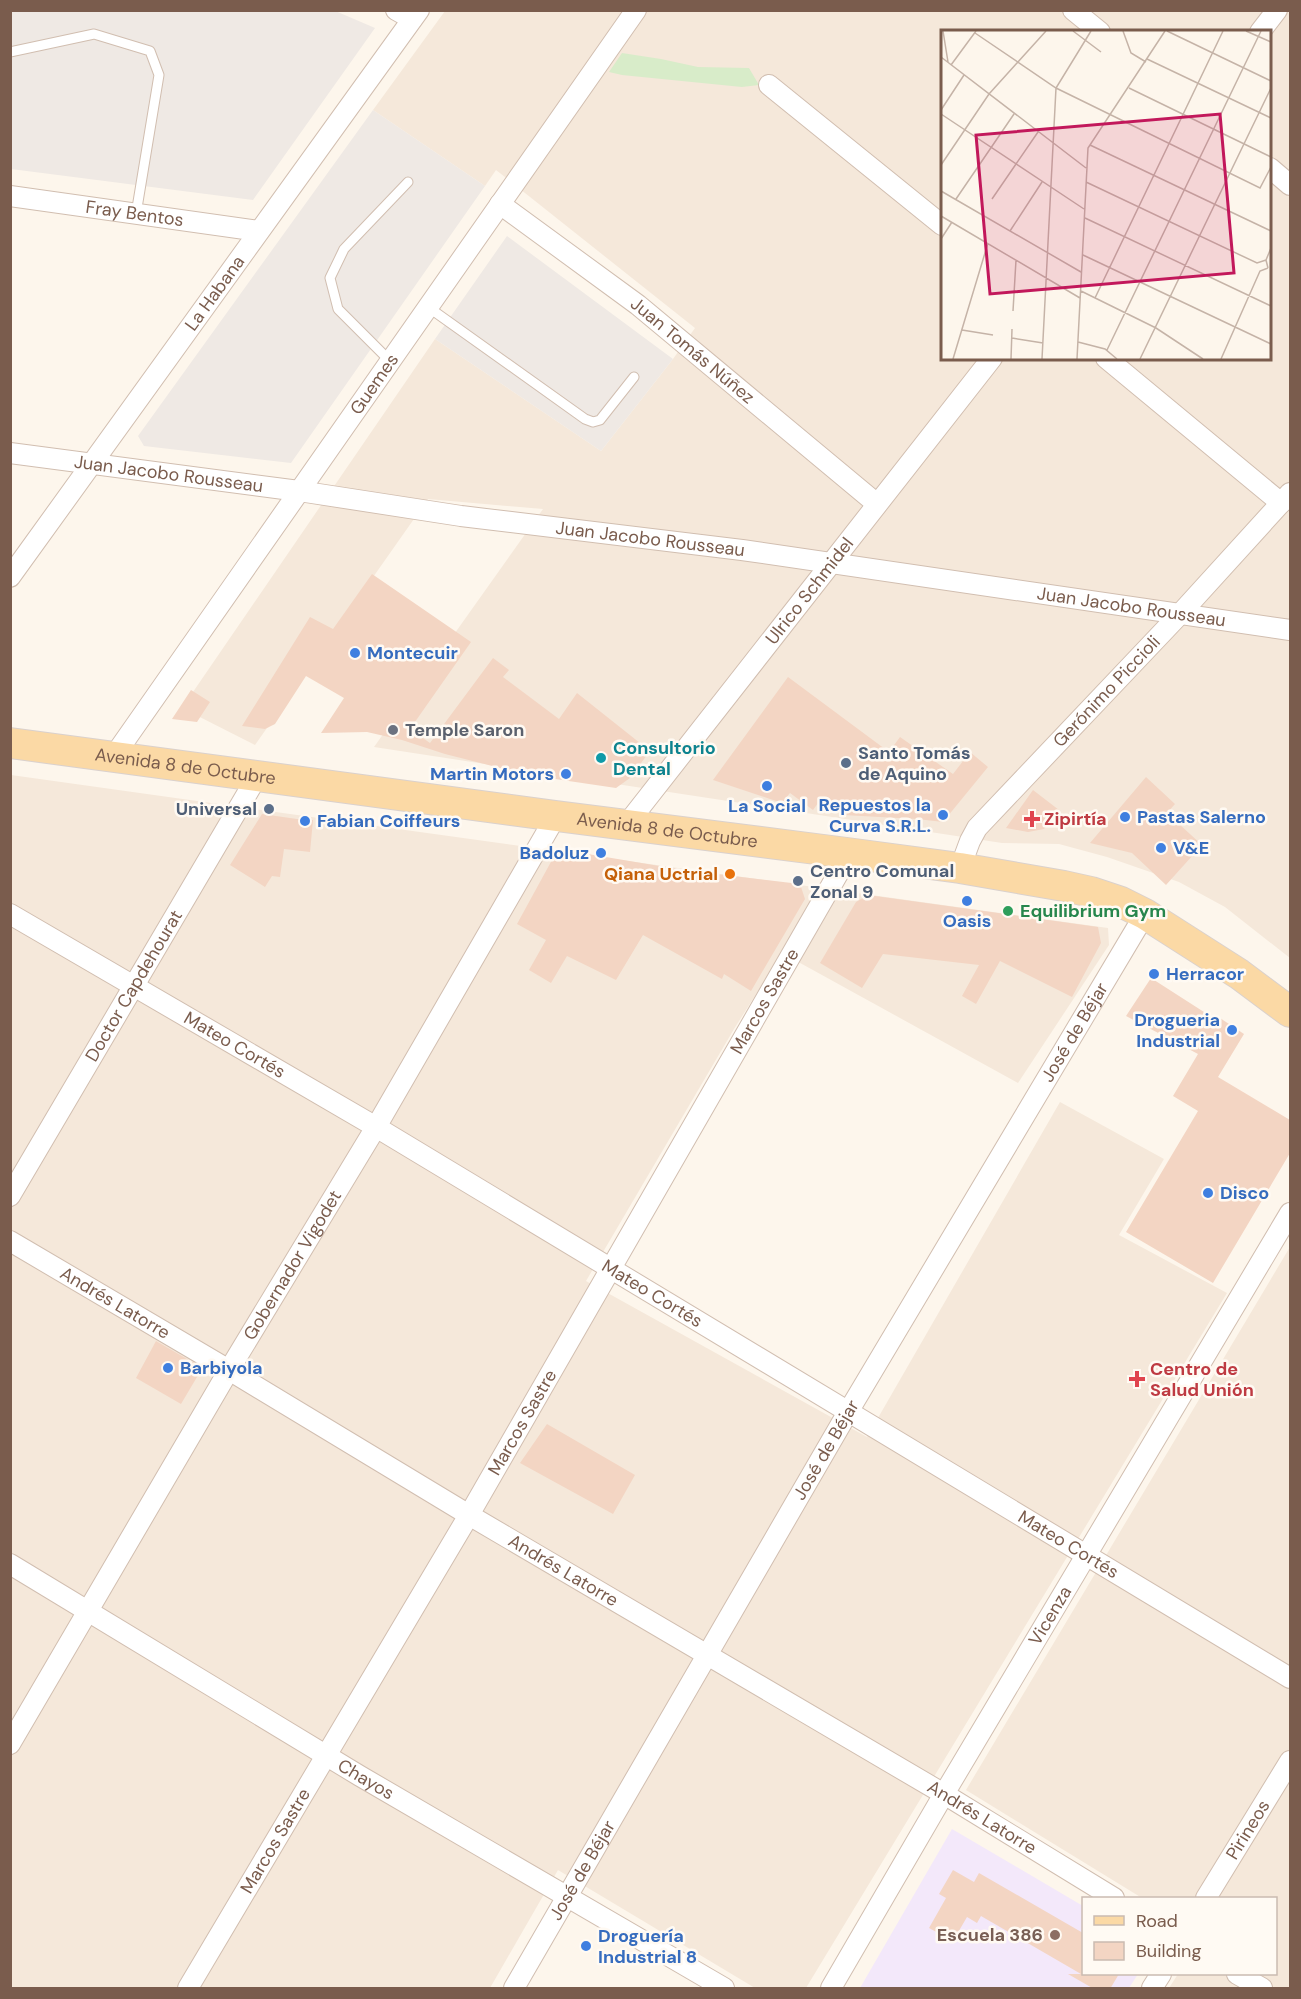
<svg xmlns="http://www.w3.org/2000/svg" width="1301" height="1999" font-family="'DM Sans',sans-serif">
	<rect width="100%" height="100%" fill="#fdf6ec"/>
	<path fill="#f5e8da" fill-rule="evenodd" d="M445,11h845v947l-65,-51 -46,-25 -72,-25 -48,-13 -57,-1 -628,-96 169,-238 -115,-10 -173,246 -73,-37 253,-369 166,112 72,-92 22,-31 -199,-158 -11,16 -112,-76zM942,32h328v326h-328z
		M11,775l1097,153 1,17 -91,138 -236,-130 -48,76 -148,252 281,156 193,-335 104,57 -45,76 108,58 -421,695h-51l-197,-118 -68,118h-479z
		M1290,1247v741h-121l9,-14h98v-76h-134l-176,-108z"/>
	<path fill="#efe9e4" d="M333,10l42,18 -122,172 -242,-31v-158z
		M373,110l112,76 -194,277 -147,-17 -6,-10z
		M507,236l166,123 -72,92 -166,-112z"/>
	<path fill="#f3e8fa" d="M952,1829l131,77 1,68h54l-9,14h-269z"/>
	<path fill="#d8ecc9" d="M622,53l39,6 37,8 51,1 10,17 -17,2 -120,-12 -13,-3z"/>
	<path fill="#f3d5c3" d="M372,574l99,68 -61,87 20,14 63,-85 16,12 -6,7 56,42 18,-26 73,58 -20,27 -14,10 -88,-13 -83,-21 -43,-14 -35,-8 -46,1 23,-35 -38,-22 -31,48 -10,5 -23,-3 68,-109 23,12z
		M788,677l101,75 11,-15 53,37 17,-22 18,15 -45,55 -26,-3 -74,-4 -22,-16 -8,11 -23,-17 -8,10 -69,-23z
		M191,690l19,12 -13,20 -25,-3z
		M1146,777l29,27 -8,9 35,32 -36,40 -34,-32 -42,-10z
		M1033,790l26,20 -15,19 -16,3 -22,-4z
		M262,814l35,5 16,1 -3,32 -26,-3 -4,28 -8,-1 -7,11 -35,-22z
		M558,849l125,21 117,14 5,15 -54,92 -27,-17 -2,5 -79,-44 -27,45 -49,-24 -16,27 -22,-13 17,-30 -29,-16z
		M868,895l230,32 3,16 -29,54 -72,-36 -24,43 -14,-8 17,-31 -96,-11 -21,34 -42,-25 36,-61z
		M1151,978l67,43 2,-3 24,16 -26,43 72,43v33l-77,130 -87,-51 72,-121 -25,-15 25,-42 -72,-38z
		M156,1341l38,22 3,14 -16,27 -45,-26z
		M547,1424l88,51 -22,39 -93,-51z
		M953,1870l21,12 5,-9 104,60v41h36l-9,15h-16l-26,-15h13l-100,-58 -4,7 -10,-6 -14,24 -24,-13 17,-30 -7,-4z"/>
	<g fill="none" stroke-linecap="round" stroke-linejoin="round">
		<g stroke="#d1beb0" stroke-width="11">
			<path id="service" d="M10,52l84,-18 56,17 9,24 -23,139
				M428,307l157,112 8,3 7,-2 34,-43
				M390,361l-52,-52 -8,-31 14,-29 64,-67"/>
		</g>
		<g stroke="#d1beb0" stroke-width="22">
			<g id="minor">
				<path d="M396,10l16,9"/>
				<path d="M1073,10l27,22"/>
				<path d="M1260,32l17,-22"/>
				<path d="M769,85l173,140"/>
				<path d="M1270,168l20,17"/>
				<path id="s1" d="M10,196l249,35"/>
				<path id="s2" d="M500,204l138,101 239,199"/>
				<path d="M1106,358l175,145"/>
				<path id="s3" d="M10,453l289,38 162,25 281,34 548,80"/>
				<path id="s4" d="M10,577l409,-567"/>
				<path id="s5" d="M114,756l522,-746"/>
				<path id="s6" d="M627,824l365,-466"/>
				<path id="s7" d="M960,868l10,-27 7,-13 203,-214 110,-121"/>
				<path id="s8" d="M10,914l366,213 914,551"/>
				<path id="s9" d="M10,1196l248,-421"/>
				<path id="s10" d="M10,1241l219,129 240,145 475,279 170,104"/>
				<path id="s11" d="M10,1564l350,212 364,212"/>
				<path id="s12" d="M10,1744l219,-374 147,-243 180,-311"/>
				<path id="s13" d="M1206,1898l84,-137"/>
				<path d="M1237,1974l25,14"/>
				<path id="s14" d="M188,1988l281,-473 370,-643 8,-19"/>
				<path id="s15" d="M514,1988l334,-576 297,-498"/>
				<path id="s16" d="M831,1988l113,-194 346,-581"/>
				<path d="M1152,1988l9,-14"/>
			</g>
		</g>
		<g stroke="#dad1cd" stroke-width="32">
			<g id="primary">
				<path id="s17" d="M10,743l546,73 291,37 113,15 104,18 27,6 30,10 24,12 94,60 51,38"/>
			</g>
		</g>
		<use href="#service" stroke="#fff" stroke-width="9"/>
		<use href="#minor" stroke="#fff" stroke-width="20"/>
		<use href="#primary" stroke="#fbd9a5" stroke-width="30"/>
	</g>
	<g fill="#3f7fe0" stroke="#fffaf3" stroke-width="2">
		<circle cx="355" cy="653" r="6"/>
		<circle cx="566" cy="774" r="6"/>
		<circle cx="767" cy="786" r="6"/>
		<circle cx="943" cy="815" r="6"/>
		<circle cx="1125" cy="817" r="6"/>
		<circle cx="305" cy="821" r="6"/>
		<circle cx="1161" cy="848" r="6"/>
		<circle cx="601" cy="853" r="6"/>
		<circle cx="967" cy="901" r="6"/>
		<circle cx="1154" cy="974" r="6"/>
		<circle cx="1232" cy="1030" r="6"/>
		<circle cx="1208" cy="1193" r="6"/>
		<circle cx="168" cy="1368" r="6"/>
		<circle cx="586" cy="1946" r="6"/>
	</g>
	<circle fill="#6b7280" stroke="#fffaf3" stroke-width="2" cx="393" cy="730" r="6"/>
	<circle fill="#0f9aa8" stroke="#fffaf3" stroke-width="2" cx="601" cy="758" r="6"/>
	<g fill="#5c6f8a" stroke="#fffaf3" stroke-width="2">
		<circle cx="846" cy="763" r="6"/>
		<circle cx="269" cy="809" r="6"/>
		<circle cx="798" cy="881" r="6"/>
	</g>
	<g fill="#e0444e" stroke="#fffaf3" stroke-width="2">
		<path d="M1029 810h6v6h6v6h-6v6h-6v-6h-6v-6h6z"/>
		<path d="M1134 1370h6v6h6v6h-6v6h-6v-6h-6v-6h6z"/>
	</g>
	<circle fill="#e8710a" stroke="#fffaf3" stroke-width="2" cx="730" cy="874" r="6"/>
	<circle fill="#2e9e5b" stroke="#fffaf3" stroke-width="2" cx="1008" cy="911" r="6"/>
	<circle fill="#8d6e63" stroke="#fffaf3" stroke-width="2" cx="1055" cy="1935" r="6"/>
	<g text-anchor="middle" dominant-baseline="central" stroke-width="5" stroke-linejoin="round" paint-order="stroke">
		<g font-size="18" fill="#7a5c4d" stroke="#fffaf3">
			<text stroke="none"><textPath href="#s1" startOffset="126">Fray Bentos</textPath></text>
			<text stroke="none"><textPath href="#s4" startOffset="350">La Habana</textPath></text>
			<text stroke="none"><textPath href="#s2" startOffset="242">Juan Tomás Núñez</textPath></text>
			<text stroke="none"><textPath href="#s5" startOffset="454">Guemes</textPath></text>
			<text stroke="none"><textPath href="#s3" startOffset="160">Juan Jacobo Rousseau</textPath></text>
			<text stroke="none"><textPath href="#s3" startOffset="646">Juan Jacobo Rousseau</textPath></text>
			<text stroke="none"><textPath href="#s6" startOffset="296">Ulrico Schmidel</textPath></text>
			<text stroke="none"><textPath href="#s3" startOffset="1132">Juan Jacobo Rousseau</textPath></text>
			<text stroke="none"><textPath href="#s7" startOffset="232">Gerónimo Piccioli</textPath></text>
			<text stroke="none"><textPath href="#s17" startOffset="177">Avenida 8 de Octubre</textPath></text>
			<text stroke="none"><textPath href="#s17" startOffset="663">Avenida 8 de Octubre</textPath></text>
			<text stroke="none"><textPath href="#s9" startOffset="244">Doctor Capdehourat</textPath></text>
			<text stroke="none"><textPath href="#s14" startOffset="1143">Marcos Sastre</textPath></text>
			<text stroke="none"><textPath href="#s15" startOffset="1108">José de Béjar</textPath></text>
			<text stroke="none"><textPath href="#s8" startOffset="260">Mateo Cortés</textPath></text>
			<text stroke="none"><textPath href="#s12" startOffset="556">Gobernador Vigodet</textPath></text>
			<text stroke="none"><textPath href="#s8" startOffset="746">Mateo Cortés</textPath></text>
			<text stroke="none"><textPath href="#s10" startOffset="122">Andrés Latorre</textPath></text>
			<text stroke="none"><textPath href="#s14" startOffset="657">Marcos Sastre</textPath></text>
			<text stroke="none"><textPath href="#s15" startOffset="622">José de Béjar</textPath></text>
			<text stroke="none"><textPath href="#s8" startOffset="1232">Mateo Cortés</textPath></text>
			<text stroke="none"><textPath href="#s10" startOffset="644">Andrés Latorre</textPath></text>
			<text stroke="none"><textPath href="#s16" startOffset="432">Vicenza</textPath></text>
			<text stroke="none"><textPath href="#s11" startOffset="416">Chayos</textPath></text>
			<text stroke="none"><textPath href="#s10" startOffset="1130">Andrés Latorre</textPath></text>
			<text stroke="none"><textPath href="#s13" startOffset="80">Pirineos</textPath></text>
			<text stroke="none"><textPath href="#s14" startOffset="171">Marcos Sastre</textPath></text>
			<text stroke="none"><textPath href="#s15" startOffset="136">José de Béjar</textPath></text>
		</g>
		<g font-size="18" font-weight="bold" fill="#366cbe" stroke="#fffaf3" text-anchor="start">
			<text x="367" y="653">Montecuir</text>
			<text x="554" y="774" text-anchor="end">Martin Motors</text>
			<text x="931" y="805" text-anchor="end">Repuestos la<tspan x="931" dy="21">Curva S.R.L.</tspan></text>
			<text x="767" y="806" text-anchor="middle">La Social</text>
			<text x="1137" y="817">Pastas Salerno</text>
			<text x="317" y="821">Fabian Coiffeurs</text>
			<text x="1173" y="848">V&amp;E</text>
			<text x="589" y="853" text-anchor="end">Badoluz</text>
			<text x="967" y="921" text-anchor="middle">Oasis</text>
			<text x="1166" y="974">Herracor</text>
			<text x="1220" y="1020" text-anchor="end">Drogueria<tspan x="1220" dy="21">Industrial</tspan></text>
			<text x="1220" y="1193">Disco</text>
			<text x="180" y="1368">Barbiyola</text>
			<text x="598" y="1936">Droguería<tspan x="598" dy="21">Industrial 8</tspan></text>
		</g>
		<g font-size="18" font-weight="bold" fill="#5b616d" stroke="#fffaf3" text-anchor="start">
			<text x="405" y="730">Temple Saron</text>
		</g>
		<g font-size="18" font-weight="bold" fill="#0d838f" stroke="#fffaf3" text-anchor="start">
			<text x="613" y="748">Consultorio<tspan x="613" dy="21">Dental</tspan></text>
		</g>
		<g font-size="18" font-weight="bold" fill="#4e5e75" stroke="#fffaf3" text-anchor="start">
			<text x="858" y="753">Santo Tomás<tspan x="858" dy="21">de Aquino</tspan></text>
			<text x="257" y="809" text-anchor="end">Universal</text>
			<text x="810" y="871">Centro Comunal<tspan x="810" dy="21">Zonal 9</tspan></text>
		</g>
		<g font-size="18" font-weight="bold" fill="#be3a42" stroke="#fffaf3" text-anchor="start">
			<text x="1044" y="819">Zipirtía</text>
			<text x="1150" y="1369">Centro de<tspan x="1150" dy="21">Salud Unión</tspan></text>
		</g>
		<g font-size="18" font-weight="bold" fill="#c56008" stroke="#fffaf3" text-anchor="end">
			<text x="718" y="874">Qiana Uctrial</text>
		</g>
		<g font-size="18" font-weight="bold" fill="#27864d" stroke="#fffaf3" text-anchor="start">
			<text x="1020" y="911">Equilibrium Gym</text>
		</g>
		<g font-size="18" font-weight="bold" fill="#785e54" stroke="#fffaf3" text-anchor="end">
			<text x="1043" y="1935">Escuela 386</text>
		</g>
	</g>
	<g transform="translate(941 30)">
		<rect width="330" height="330" fill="#fdf6ec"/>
		<path fill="none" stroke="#c5b3a7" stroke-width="1.5" d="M2,1l5,31M132,1l28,21M182,1l8,22 15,9M226,1l104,50M305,1l25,11M34,3l81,55 204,100 11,-21M0,27l145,111M206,29l124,59M10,35l25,-34M188,58l142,69M0,80l23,-35M0,84l143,95M149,115l181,86M0,135l48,-71 57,-63M145,152l171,81 9,-3M0,161l140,81M15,169l58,-85M51,169l46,-67M0,186l139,82M144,188l186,88M69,201l32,-49M0,209l11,-17M142,225l188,89M327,238l-2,-8 5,-12M140,261l75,37 47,31M154,268l128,-267M72,281l3,-51M21,300l31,5M71,308l31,5M137,312l27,7 12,10M166,320l154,-319M12,329l35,-116M70,329l1,-30M101,329l14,-271 35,-57M136,329l11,-211 77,-117M199,329l131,-271M280,329l39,-88 8,-3"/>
		<path fill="#c2185b" fill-opacity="0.15" stroke="#c2185b" stroke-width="3" d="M279,84l14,159 -244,21 -14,-159z"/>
		<rect width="330" height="330" fill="none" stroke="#7a5c4d" stroke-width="3"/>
	</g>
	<rect width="1301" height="1999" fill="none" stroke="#7a5c4d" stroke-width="24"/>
	<rect x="1082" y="1897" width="195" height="78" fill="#fffaf3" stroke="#cabbb1" stroke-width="1.5"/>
	<rect x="1094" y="1916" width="30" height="9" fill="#fbd9a5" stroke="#cabbb1" stroke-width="1.5"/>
	<text x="1136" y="1927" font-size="18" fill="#7a5c4d">Road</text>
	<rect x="1094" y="1942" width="30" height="18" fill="#f3d5c3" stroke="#cabbb1" stroke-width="1.5"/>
	<text x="1136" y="1957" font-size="18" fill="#7a5c4d">Building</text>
</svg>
